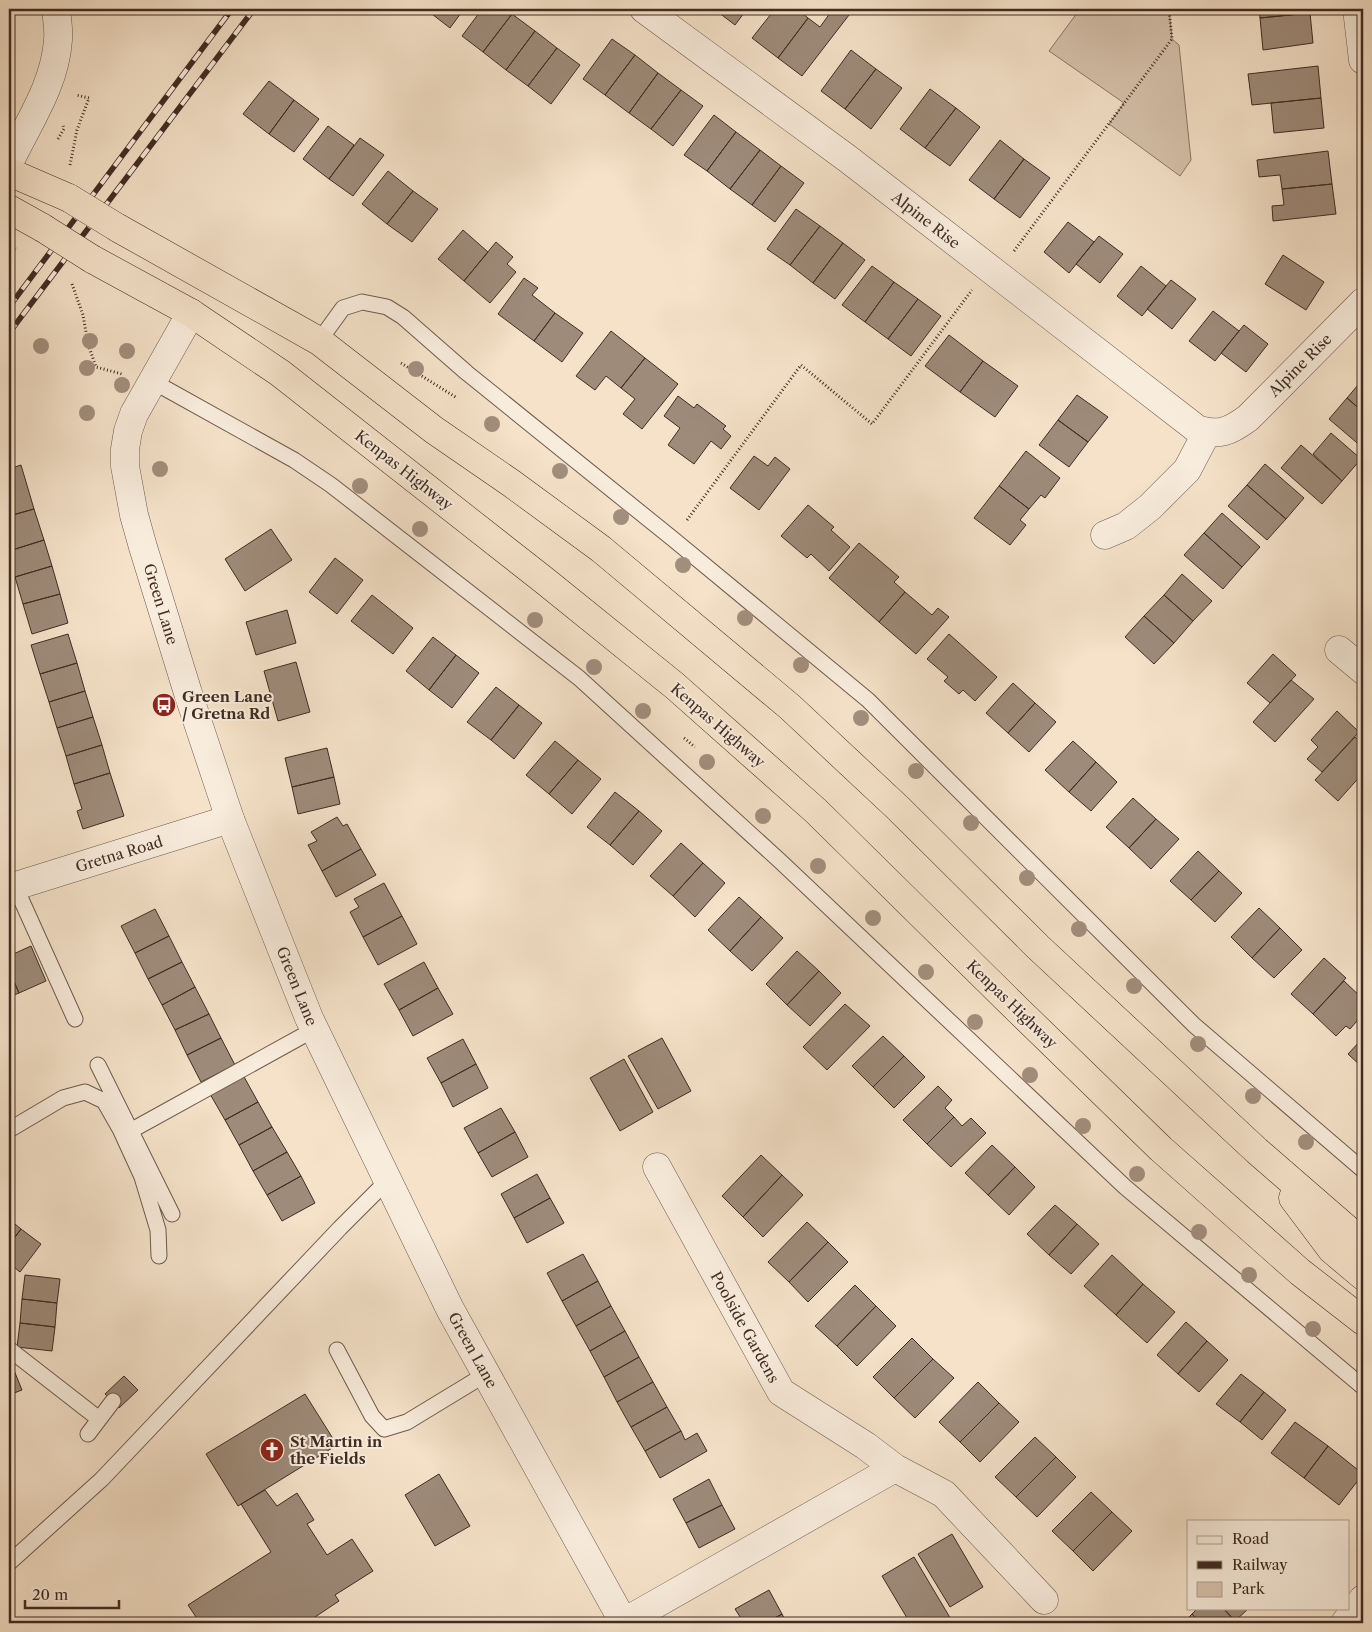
<svg xmlns="http://www.w3.org/2000/svg" width="1372" height="1632" font-family="'Libre Caslon Text',serif">
	<rect width="100%" height="100%" fill="#f5e2c9"/>
	<filter id="stains"><feTurbulence type="fractalNoise" baseFrequency=".004" numOctaves="4"/><feColorMatrix values="0 0 0 0 .2 0 0 0 0 .09 0 0 0 0 .02 0 0 0 .5 -.17"/></filter>
	<radialGradient id="worn" r=".72"><stop offset=".6" stop-color="#630" stop-opacity="0"/><stop offset="1" stop-color="#630" stop-opacity=".3"/></radialGradient>
	<path fill="#d6c3ad" stroke="#8b7868" d="M1080,9h89l3,30 7,6 12,115 -11,16 -71,-52 15,-21 -75,-52z"/>
	<path fill="#9e8b7a" stroke="#402c24" d="M430,9h34l-14,19 -22,-17z
		M482,9h23l7,5 -29,38 -21,-16z
		M714,9h33l-12,16z
		M775,9h22l11,9 -30,40 -26,-20z
		M833,9h8l8,6 -47,61 -24,-18 30,-40 12,9z
		M1259,9h50l1,4 -50,5z
		M1310,13l3,30 -50,7 -3,-32z
		M512,14l23,17 -29,39 -23,-18z
		M535,31l22,17 -29,38 -22,-16z
		M612,39l23,16 -30,40 -22,-16z
		M557,48l23,17 -29,39 -23,-18z
		M851,50l25,19 -31,40 -24,-18z
		M635,55l23,18 -29,40 -24,-18z
		M1318,66l3,32 -69,7 -4,-31z
		M876,69l26,19 -31,41 -26,-20z
		M658,73l23,17 -30,39 -22,-16z
		M269,81l25,19 -25,34 -26,-20z
		M930,89l26,19 -31,40 -25,-19z
		M681,90l22,16 -30,40 -22,-17z
		M1321,98l3,30 -50,5 -3,-30z
		M294,100l25,19 -25,33 -25,-18z
		M956,108l24,19 -30,39 -25,-18z
		M714,115l22,17 -29,39 -23,-16z
		M328,126l26,19 -25,34 -26,-20z
		M736,132l24,18 -30,39 -23,-18z
		M360,138l24,17 -31,41 -24,-17z
		M1000,140l24,19 -30,40 -25,-19z
		M760,150l21,16 -29,39 -22,-16z
		M1328,151l4,33 -50,5 -2,-14 -21,2 -2,-17z
		M1024,159l26,19 -30,40 -26,-19z
		M781,166l23,17 -29,39 -23,-17z
		M388,171l25,20 -26,33 -25,-20z
		M1332,184l4,30 -63,7 -1,-15 12,-1 -2,-16z
		M413,191l25,18 -26,33 -25,-18z
		M796,209l24,17 -30,39 -23,-16z
		M1068,222l26,20 -25,31 -25,-21z
		M820,226l23,17 -30,40 -23,-18z
		M463,230l25,22 -24,29 -26,-22z
		M1099,236l24,18 -23,29 -24,-19z
		M496,242l17,15 -6,7 9,8 -26,31 -26,-22z
		M843,243l22,17 -30,39 -22,-16z
		M1283,255l41,27 -18,28 -41,-26z
		M872,266l22,16 -29,40 -23,-17z
		M1141,266l25,20 -24,30 -25,-20z
		M524,278l14,10 -6,7 23,18 -21,28 -36,-27z
		M1171,280l25,19 -24,30 -25,-20z
		M894,282l24,17 -30,40 -23,-17z
		M918,299l23,17 -30,40 -23,-17z
		M1213,311l26,20 -24,30 -26,-20z
		M555,313l28,20 -21,29 -28,-21z
		M1244,325l24,19 -22,28 -25,-19z
		M611,331l34,27 -24,30 -15,-12 -11,14 -19,-14z
		M949,335l34,26 -23,31 -35,-26z
		M645,358l33,26 -36,45 -19,-15 12,-15 -14,-11z
		M983,361l35,25 -23,31 -35,-25z
		M1363,379v33l-16,-14z
		M1077,395l31,22 -20,25 -30,-22z
		M678,396l16,12 3,-4 29,22 -3,3 8,7 -10,13 -10,-8 -17,23 -26,-19 12,-17 -16,-12z
		M1347,398l16,14v36l-34,-29z
		M1058,420l30,22 -19,25 -30,-22z
		M1331,433l30,26 -19,22 -29,-27z
		M1301,445l41,36 -20,23 -41,-36z
		M1026,451l34,27 -15,20 -4,-3 -12,14 -30,-23z
		M754,456l14,10 7,-9 15,12 -31,41 -29,-22z
		M1265,464l39,34 -18,21 -39,-34z
		M21,465l13,44 -25,7v-47z
		M1247,485l39,34 -19,21 -39,-34z
		M999,486l30,23 -9,11 6,5 -16,20 -36,-27z
		M808,505l26,22 -3,3 19,17 -21,24 -18,-17 -4,4 -26,-22z
		M34,509l10,31 -35,11v-35z
		M1222,513l38,34 -18,20 -38,-34z
		M271,529l21,31 -47,31 -20,-32z
		M1204,533l38,34 -19,22 -39,-34z
		M44,540l8,26 -37,11 -6,-19v-7z
		M859,543l40,34 -5,5 11,10 -26,30 -50,-44z
		M335,558l28,22 -26,34 -28,-22z
		M52,566l8,28 -37,10 -8,-27z
		M1182,574l30,27 -19,20 -29,-26z
		M905,592l27,23 6,-7 11,9 -33,37 -37,-32z
		M60,594l8,29 -36,11 -9,-30z
		M372,595l41,33 -20,26 -42,-33z
		M1164,595l29,26 -19,22 -30,-27z
		M287,610l9,33 -40,12 -10,-33z
		M1144,616l30,27 -20,21 -29,-27z
		M68,634l9,29 -37,11 -9,-29z
		M949,634l48,43 -22,24 -12,-11 -4,4 -15,-13 4,-4 -21,-18z
		M433,637l23,18 -27,35 -23,-19z
		M1273,654l23,21 -26,28 -23,-20z
		M456,655l23,18 -27,35 -23,-18z
		M296,662l14,50 -32,9 -14,-50z
		M77,663l8,28 -36,11 -9,-28z
		M1291,680l23,19 -39,43 -22,-20z
		M1013,683l22,20 -27,30 -22,-20z
		M496,687l23,18 -28,35 -24,-18z
		M85,691l8,26 -36,11 -8,-26z
		M1035,703l21,19 -27,30 -21,-19z
		M519,705l23,18 -28,36 -23,-19z
		M1337,711l22,21 -37,40 -15,-13 11,-12 -7,-7z
		M93,717l9,28 -36,11 -9,-28z
		M1355,737l8,7v29l-25,28 -23,-21z
		M555,741l23,19 -29,34 -23,-19z
		M1073,741l23,21 -27,30 -24,-22z
		M102,745l8,28 -36,11 -8,-28z
		M327,748l7,29 -42,10 -7,-29z
		M578,760l23,19 -29,35 -23,-20z
		M1096,762l21,20 -26,29 -22,-19z
		M110,773l14,43 -41,13 -6,-18 5,-2 -8,-25z
		M334,777l6,27 -42,10 -6,-27z
		M615,792l24,19 -29,34 -23,-18z
		M1133,798l23,21 -27,29 -23,-21z
		M639,811l23,20 -29,34 -23,-20z
		M337,817l6,9 4,-2 14,25 -39,22 -14,-26 9,-4 -6,-9z
		M1156,819l23,20 -28,30 -22,-21z
		M681,843l22,20 -30,33 -23,-20z
		M361,849l15,26 -40,22 -14,-26z
		M1198,851l21,20 -28,29 -21,-19z
		M703,863l22,20 -30,34 -22,-21z
		M1219,871l23,22 -27,29 -24,-22z
		M384,883l18,33 -39,21 -13,-25 9,-5 -5,-8z
		M739,897l22,20 -31,34 -22,-21z
		M1259,908l21,20 -28,30 -21,-21z
		M155,909l14,27 -34,17 -14,-27z
		M402,916l15,28 -39,21 -15,-28z
		M761,917l22,21 -31,33 -22,-20z
		M1280,928l22,22 -28,28 -22,-20z
		M169,936l13,26 -34,17 -13,-26z
		M31,946l15,35 -27,12 -10,-23v-14z
		M797,951l22,20 -32,34 -21,-21z
		M1324,958l22,20 -33,36 -22,-20z
		M182,962l13,25 -33,18 -14,-26z
		M424,962l14,26 -39,22 -15,-26z
		M9,970l10,23 -10,4z
		M819,971l22,22 -31,33 -23,-21z
		M1344,981l19,18v15l-13,15 -4,-3 -10,10 -23,-22z
		M195,987l14,27 -34,16 -13,-25z
		M438,988l15,26 -40,22 -14,-26z
		M845,1004l25,22 -43,44 -24,-23z
		M209,1014l12,24 -34,17 -12,-25z
		M883,1036l21,20 -31,31 -21,-21z
		M221,1038l14,27 -34,17 -14,-27z
		M662,1038l29,53 -33,18 -30,-53z
		M1363,1038v30l-15,-14z
		M463,1039l13,25 -35,19 -14,-25z
		M904,1056l21,21 -31,31 -21,-21z
		M624,1059l29,53 -33,19 -30,-53z
		M476,1064l12,24 -35,19 -12,-24z
		M243,1075l15,27 -33,18 -15,-26z
		M938,1086l14,14 -7,8 9,9 -27,27 -24,-24z
		M258,1102l14,25 -33,18 -14,-25z
		M501,1108l14,24 -37,21 -14,-25z
		M954,1117l8,9 9,-8 15,15 -35,34 -24,-23z
		M272,1127l15,25 -34,19 -14,-26z
		M515,1132l13,25 -36,20 -14,-24z
		M992,1145l23,22 -27,28 -23,-22z
		M287,1152l14,24 -34,19 -14,-24z
		M761,1155l21,20 -39,42 -21,-21z
		M1015,1167l20,20 -26,28 -21,-20z
		M537,1174l13,24 -36,20 -13,-24z
		M782,1175l21,20 -40,42 -20,-20z
		M301,1176l14,27 -33,18 -15,-26z
		M550,1198l14,25 -37,20 -13,-25z
		M1055,1205l22,19 -28,31 -22,-21z
		M9,1219l12,10 -12,16z
		M807,1222l21,20 -39,40 -21,-20z
		M1077,1224l22,20 -28,30 -22,-19z
		M21,1229l20,15 -21,28 -11,-9v-18z
		M828,1242l20,20 -40,40 -19,-20z
		M583,1254l15,27 -36,20 -15,-28z
		M1112,1255l31,29 -27,31 -32,-29z
		M25,1275l35,4 -3,24 -35,-4z
		M598,1281l13,25 -35,20 -14,-25z
		M1143,1284l32,28 -28,31 -31,-28z
		M855,1285l21,21 -39,40 -22,-20z
		M22,1299l35,4 -2,24 -35,-4z
		M611,1306l14,25 -35,20 -14,-25z
		M876,1306l20,20 -39,40 -20,-20z
		M1186,1322l21,19 -29,33 -21,-19z
		M20,1323l35,4 -3,24 -35,-4z
		M625,1331l14,26 -35,20 -14,-26z
		M912,1338l21,21 -39,39 -21,-21z
		M1207,1341l21,19 -29,32 -21,-18z
		M639,1357l14,25 -36,20 -13,-25z
		M9,1358l13,32 -13,5z
		M933,1359l21,19 -39,40 -21,-20z
		M1241,1374l23,18 -24,30 -24,-18z
		M124,1376l14,14 -19,18 -14,-14z
		M653,1382l14,25 -36,20 -14,-25z
		M978,1382l21,21 -39,39 -21,-20z
		M1264,1392l22,18 -24,30 -22,-18z
		M305,1394l32,51 -99,61 -32,-52z
		M999,1403l20,19 -39,40 -20,-20z
		M667,1407l14,24 -36,20 -14,-24z
		M1295,1422l33,24 -24,32 -33,-25z
		M681,1431l4,9 12,-7 10,18 -47,27 -15,-27z
		M1035,1437l21,20 -40,40 -21,-20z
		M1328,1446l35,28 -24,31 -35,-27z
		M1056,1457l20,20 -39,40 -21,-20z
		M439,1474l31,52 -35,20 -30,-51z
		M709,1479l13,26 -36,18 -13,-24z
		M265,1490l12,16 20,-13 17,27 -7,4 20,31 25,-16 21,32 -38,24 4,6 -24,16 4,6h-119l-12,-18 83,-53 -30,-48z
		M1091,1492l21,20 -39,39 -21,-20z
		M722,1505l13,24 -36,19 -13,-25z
		M1112,1512l20,19 -39,40 -20,-20z
		M952,1534l31,53 -33,20 -32,-53z
		M914,1557l38,64 -3,2h-16l-3,-4 -8,4h-12l-28,-47z
		M769,1590l13,24 -16,9h-22l-9,-14z
		M1198,1608h25l12,13 -2,2h-32l-9,-9z
		M1223,1608h26l-14,13z
		M782,1614l5,9h-21z
		M1192,1614l9,9h-18z"/>
	<g fill="none" stroke-linecap="round" stroke-linejoin="round">
		<g stroke="#6d5a4d" stroke-width="17">
			<path id="service" d="M319,341l24,-33 19,-6 25,5 16,10 64,56 206,166 195,161 326,325 169,145
				M152,381l142,79 37,25 248,193 201,183 345,326 238,200
				M15,886l60,133
				M98,1065l74,149
				M9,1130l54,-32 22,-6 19,9 16,28 22,48 16,53 1,26
				M132,1130l183,-101
				M9,1349l90,70
				M337,1350l35,66 12,13 23,-7 79,-48
				M88,1434l25,-33
				M9,1563l93,-84 238,-251 48,-48"/>
		</g>
		<g stroke="#6d5a4d" stroke-width="29">
			<path id="minor" d="M644,9l204,150 349,270c22,7 32,3 51,-11l115,-116
				M1357,9l6,51
				M9,163c19,-40 46,-78 49,-123 1,-10 -1,-21 -2,-31
				M1105,535l21,-9 24,-19 37,-37 20,-38
				M1339,650l24,20
				M9,888l221,-69
				M657,1167l124,225 85,54 29,22 49,26 100,106
				M624,1622l271,-154"/>
		</g>
		<g stroke="#6d5a4d" stroke-width="29">
			<path id="tertiary" d="M191,313l-57,101 -6,17 -3,18v17l9,49 9,32 45,146 42,126 79,199 141,291 174,314
				M1345,1623l18,-24"/>
		</g>
		<g stroke="#402c24" stroke-width="29">
			<path id="trunk" d="M9,172l60,26
				M9,209l34,19
				M118,228l201,113 115,89 77,53 90,66 189,158 108,101 140,139 219,204 106,92
				M92,259l99,54 89,60 265,208 130,105 141,125 203,200 142,138 139,123 63,49
				M1293,1198l39,52 31,26"/>
		</g>
		<path stroke="#402c24" stroke-width="3" stroke-dasharray="1 2.5" stroke-linecap="butt" d="M58,139l6,-10 -1,-4
			M70,165l7,-35 12,-32 -13,-3
			M9,247l7,2
			M1014,251l158,-212 -3,-30
			M72,284l11,31 5,29 8,23 26,7
			M401,363l56,35
			M687,520l114,-155 71,59 100,-134
			M684,738l11,9"/>
		<use href="#service" stroke="#f8ecdc" stroke-width="15"/>
		<use href="#minor" stroke="#f8ecdc" stroke-width="28"/>
		<use href="#tertiary" stroke="#f8ecdc" stroke-width="28"/>
		<use href="#trunk" stroke="#f5e2c9" stroke-width="28"/>
		<g stroke="#402c24" stroke-width="5.5">
			<path id="rail" d="M9,307l223,-298
				M9,333l245,-324"/>
		</g>
		<use href="#rail" stroke="#f8ecdc" stroke-width="4" stroke-dasharray="11" stroke-linecap="butt"/>
		<g stroke="#402c24" stroke-width="29" stroke-linecap="butt">
			<path id="trunk-bridge" d="M69,198l49,30
				M43,228l49,31"/>
		</g>
		<use href="#trunk-bridge" stroke="#f5e2c9" stroke-width="28"/>
	</g>
	<g fill="#a28e7d">
		<circle cx="90" cy="341" r="8"/>
		<circle cx="41" cy="346" r="8"/>
		<circle cx="127" cy="351" r="8"/>
		<circle cx="87" cy="368" r="8"/>
		<circle cx="416" cy="369" r="8"/>
		<circle cx="122" cy="385" r="8"/>
		<circle cx="87" cy="413" r="8"/>
		<circle cx="492" cy="424" r="8"/>
		<circle cx="160" cy="469" r="8"/>
		<circle cx="560" cy="471" r="8"/>
		<circle cx="360" cy="486" r="8"/>
		<circle cx="621" cy="517" r="8"/>
		<circle cx="420" cy="529" r="8"/>
		<circle cx="683" cy="565" r="8"/>
		<circle cx="745" cy="618" r="8"/>
		<circle cx="535" cy="620" r="8"/>
		<circle cx="801" cy="665" r="8"/>
		<circle cx="594" cy="667" r="8"/>
		<circle cx="643" cy="711" r="8"/>
		<circle cx="861" cy="718" r="8"/>
		<circle cx="707" cy="762" r="8"/>
		<circle cx="916" cy="771" r="8"/>
		<circle cx="763" cy="816" r="8"/>
		<circle cx="971" cy="823" r="8"/>
		<circle cx="818" cy="866" r="8"/>
		<circle cx="1027" cy="878" r="8"/>
		<circle cx="873" cy="918" r="8"/>
		<circle cx="1079" cy="929" r="8"/>
		<circle cx="926" cy="972" r="8"/>
		<circle cx="1134" cy="986" r="8"/>
		<circle cx="975" cy="1022" r="8"/>
		<circle cx="1198" cy="1044" r="8"/>
		<circle cx="1030" cy="1075" r="8"/>
		<circle cx="1253" cy="1096" r="8"/>
		<circle cx="1083" cy="1126" r="8"/>
		<circle cx="1306" cy="1142" r="8"/>
		<circle cx="1137" cy="1174" r="8"/>
		<circle cx="1199" cy="1232" r="8"/>
		<circle cx="1249" cy="1275" r="8"/>
		<circle cx="1313" cy="1329" r="8"/>
	</g>
	<defs>
		<g id="bus-disc" transform="scale(1.25)"><circle r="9.5" fill="#8f2418" stroke="#f8ecdc"/><path d="M-5-6H5V4H4V6H2V4H-2V6H-4V4H-5ZM-3.5-4V0h7V-4ZM-3.5 1.2v1.5H-2V1.2ZM2 1.2v1.5H3.5V1.2Z" fill="#fff"/></g>
		<g id="church-disc" transform="scale(1.25)"><circle r="9.5" fill="#8f2418" stroke="#f8ecdc"/><path d="M-1.2-6h2.4v3.5h3.3v2.4h-3.3V6h-2.4V-.1h-3.3v-2.4h3.3Z" fill="#fff"/></g>
	</defs>
	<g fill-rule="evenodd">
		<use href="#bus-disc" x="164" y="705"/>
		<use href="#church-disc" x="272" y="1450"/>
	</g>
	<g text-anchor="middle" dominant-baseline="central" stroke-width="4" stroke-linejoin="round" paint-order="stroke">
		<g font-size="15" fill="#402c24" stroke="#f8ecdc">
			<text transform="translate(926 220) rotate(38)">Alpine Rise</text>
			<text transform="translate(1300 365) rotate(-45)">Alpine Rise</text>
			<text transform="translate(404 470) rotate(38)">Kenpas Highway</text>
			<text transform="translate(161 604) rotate(73)">Green Lane</text>
			<text transform="translate(718 725) rotate(41)">Kenpas Highway</text>
			<text transform="translate(119 854) rotate(-17)">Gretna Road</text>
			<text transform="translate(297 986) rotate(68)">Green Lane</text>
			<text transform="translate(1012 1004) rotate(44)">Kenpas Highway</text>
			<text transform="translate(745 1327) rotate(61)">Poolside Gardens</text>
			<text transform="translate(473 1350) rotate(61)">Green Lane</text>
		</g>
		<g font-size="15" font-weight="bold" fill="#402c24" stroke="#f8ecdc" text-anchor="start">
			<text x="182" y="696">Green Lane<tspan x="182" dy="17">/ Gretna Rd</tspan></text>
			<text x="290" y="1441">St Martin in<tspan x="290" dy="17">the Fields</tspan></text>
		</g>
	</g>
	<rect width="1372" height="1632" fill="none" stroke="#f5e2c9" stroke-width="30"/>
	<rect x="10" y="10" width="1352" height="1612" fill="none" stroke="#402c24" stroke-width="2.5"/>
	<rect x="15" y="15" width="1342" height="1602" fill="none" stroke="#402c24"/>
	<rect x="1187" y="1520" width="162" height="90" fill="#f8ecdc" stroke="#ae9f92"/>
	<rect x="1197" y="1536" width="25" height="8" fill="#f8ecdc" stroke="#ae9f92"/>
	<text x="1232" y="1544" font-size="15" fill="#402c24">Road</text>
	<rect x="1197" y="1561" width="25" height="8" fill="#402c24" stroke="#ae9f92"/>
	<text x="1232" y="1570" font-size="15" fill="#402c24">Railway</text>
	<rect x="1197" y="1582" width="25" height="15" fill="#d6c3ad" stroke="#ae9f92"/>
	<text x="1232" y="1594" font-size="15" fill="#402c24">Park</text>
	<path d="M25 1600v8h94v-8" fill="none" stroke="#402c24" stroke-width="2.5"/>
	<text x="32" y="1600" font-size="15" fill="#402c24" stroke="#f8ecdc" stroke-width="4" paint-order="stroke">20 m</text>
	<rect width="100%" height="100%" filter="url(#stains)"/>
	<rect width="100%" height="100%" fill="url(#worn)"/>
</svg>
